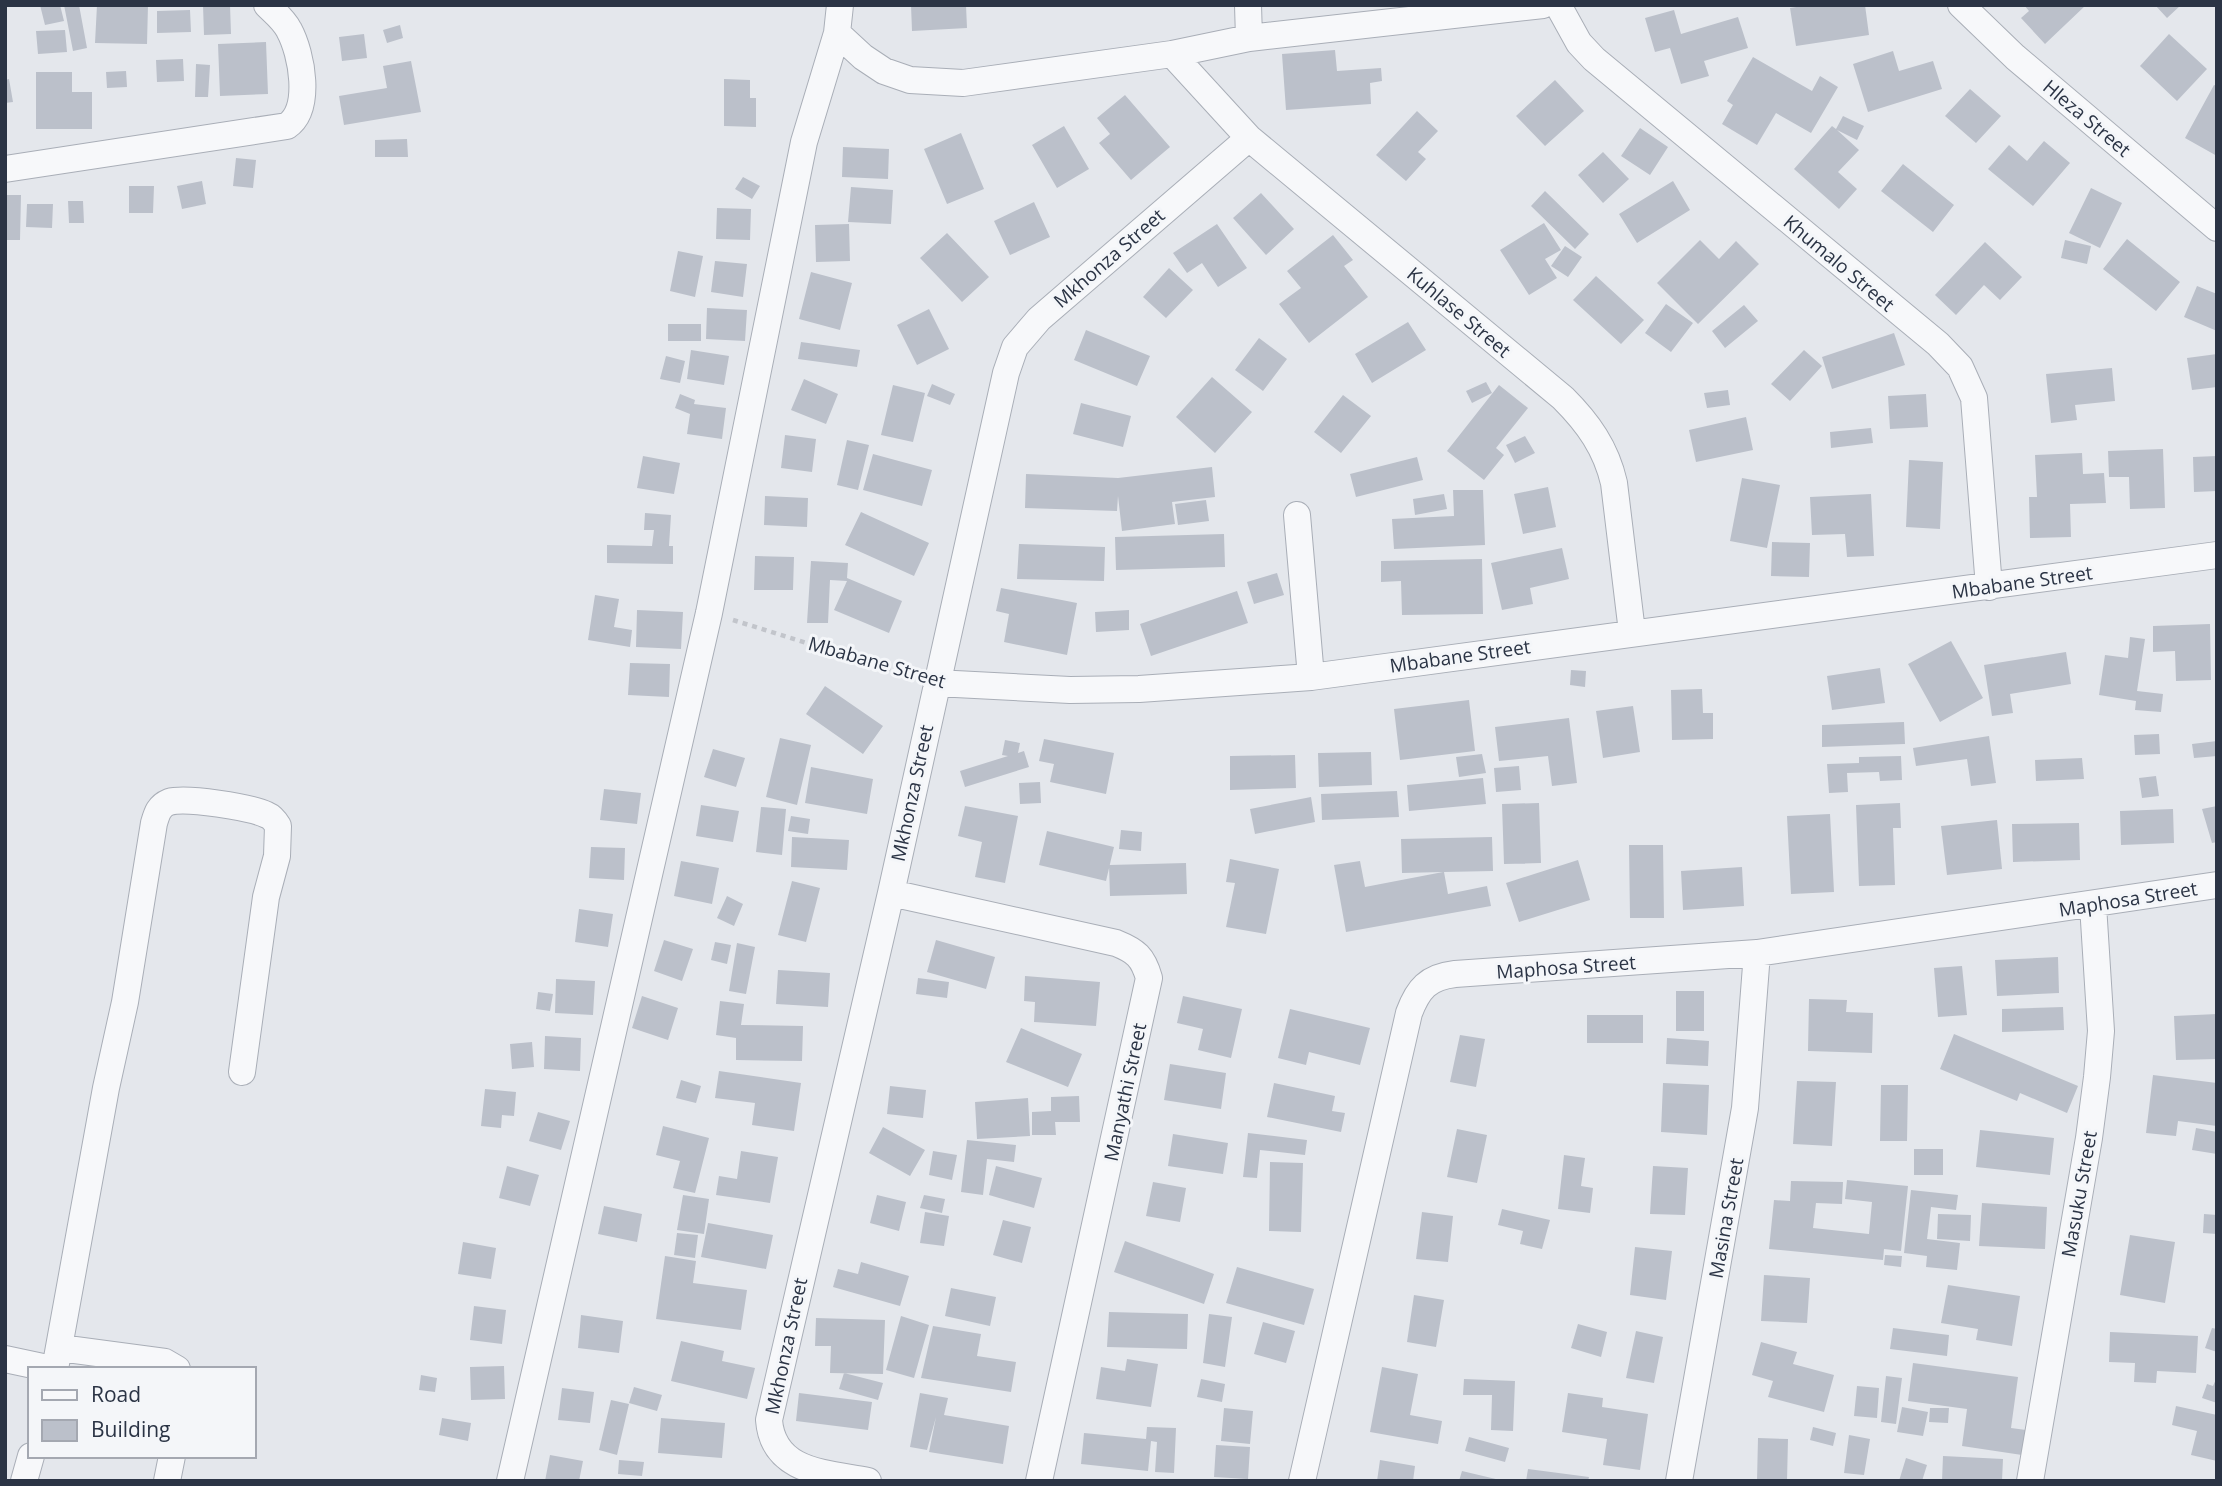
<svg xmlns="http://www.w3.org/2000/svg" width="2222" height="1486" font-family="'Open Sans',sans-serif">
	<rect width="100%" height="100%" fill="#e4e7ec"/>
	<path fill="#bbc0ca" d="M40,5h20l4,16 -19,4z
		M64,5h15l8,43 -14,3z
		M97,5h51l-1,39 -52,-1z
		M203,5h27l1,29 -27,1z
		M911,5h55l1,23 -55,3z
		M1809,5h56l4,30 -73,11 -6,-38z
		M2024,5h62l-41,39 -24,-26 8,-7z
		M2155,5h26l-14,13z
		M190,10l1,22 -34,1v-22z
		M1674,10l7,24 57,-17 10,31 -44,13 5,15 -28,8 -11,-36 -15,4 -10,-34z
		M400,25l3,13 -16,5 -4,-13z
		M65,30l2,22 -29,2 -2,-23z
		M364,34l3,24 -25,3 -3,-24z
		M2169,34l38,35 -30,32 -37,-35z
		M266,42l2,52 -48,2 -2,-52z
		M1335,50l2,21 44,-3 1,13 -12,2 1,21 -85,6 -4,-56z
		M1893,51l6,20 34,-10 9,28 -74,23 -15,-48z
		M1753,57l59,34 8,-15 18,11 -27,46 -35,-20 -19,32 -35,-21 11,-19 -6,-4z
		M183,59l1,22 -27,1 -1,-22z
		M411,61l10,51 -77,13 -5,-29 48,-8 -4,-22z
		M196,64l14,1 -2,32h-13z
		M126,71l1,16 -20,1 -1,-16z
		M36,72h36v20h20v37h-56z
		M9,79l4,23 -8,1v-23z
		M724,79l26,1v18h6v29l-32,-1z
		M1555,80l29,31 -39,35 -29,-30z
		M2214,85l3,1v70l-32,-18z
		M1970,89l31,27 -25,27 -31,-27z
		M1125,95l45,52 -39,33 -32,-37 11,-9 -13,-16z
		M1417,111l21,20 -20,21 8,7 -20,22 -30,-26z
		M1843,116l21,10 -7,14 -20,-10 22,20 -21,22 19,17 -18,20 -45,-40 38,-43 4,3z
		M1064,126l25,43 -32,19 -25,-43z
		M1640,128l28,19 -18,28 -29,-19z
		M961,133l23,56 -37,15 -23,-55z
		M407,139l1,18h-33v-17z
		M2044,141l26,22 -37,43 -45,-37 21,-24 18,16z
		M843,147l46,2 -1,30 -46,-2z
		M1603,152l26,27 -26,24 -25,-28z
		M236,158l20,2 -3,28 -20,-2z
		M1903,164l51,41 -21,27 -52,-41z
		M743,177l17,9 -8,13 -17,-10z
		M202,181l4,23 -24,5 -5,-23z
		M1673,181l17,29 -53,33 -18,-29z
		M129,186h25l-1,27h-24z
		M851,187l42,3 -2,34 -43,-2z
		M2091,188l31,15 -22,45 -31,-15z
		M1545,191l44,43 -14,15 -44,-43z
		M1261,193l33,36 -28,26 -33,-37z
		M5,195h16l-1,45h-15z
		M68,201h15l1,22h-15z
		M1034,202l16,35 -40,18 -16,-34z
		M27,204h26l-1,24 -26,-1z
		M717,208l34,1 -1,31 -34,-1z
		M1544,223l17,27 -16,9 12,19 -28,17 -29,-45z
		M849,224l1,37 -34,1 -1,-37z
		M1217,224l30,44 -29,19 -16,-24 -15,10 -14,-20z
		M947,233l42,44 -27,25 -42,-44z
		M1333,235l20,25 -9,6 24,31 -59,46 -30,-39 22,-16 -14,-17z
		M2127,239l53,43 -24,29 -53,-42z
		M1700,240l19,19 17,-18 23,23 -61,60 -41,-41z
		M2065,240l26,6 -4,18 -26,-6z
		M1985,242l37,35 -22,23 -16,-15 -28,30 -21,-20z
		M1565,246l17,11 -14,20 -17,-11z
		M678,251l25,5 -8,41 -25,-6z
		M715,261l32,3 -4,33 -32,-5z
		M1169,268l24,22 -27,28 -23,-21z
		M811,272l41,11 -12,47 -41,-11z
		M1596,276l48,44 -23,24 -48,-44z
		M2197,286l20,8v37l-33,-14z
		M1666,304l27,19 -22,29 -26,-19z
		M1744,305l14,16 -33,27 -13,-17z
		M707,308l40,2 -2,31 -39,-2z
		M929,309l20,40 -32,16 -20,-40z
		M1408,322l18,28 -54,33 -17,-29z
		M668,324h33v17h-33z
		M1086,330l64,26 -13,30 -63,-26z
		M1894,333l11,32 -73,24 -10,-32z
		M1259,338l28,21 -24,32 -28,-21z
		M801,342l59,8 -3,17 -59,-8z
		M691,350l38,6 -5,29 -37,-6z
		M1804,350l18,16 -32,35 -19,-17z
		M2217,354v33l-25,3 -5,-32z
		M666,356l19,5 -5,22 -20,-4z
		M2112,368l3,33 -40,4 2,15 -26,3 -5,-49z
		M1212,377l40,35 -37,41 -39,-36z
		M804,379l34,15 -12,30 -35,-14z
		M1486,382l6,11 -20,10 -6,-12z
		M932,384l23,10 -5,11 -23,-9z
		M893,385l32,8 -12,49 -32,-7z
		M1499,385l29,23 -32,40 8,7 -20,25 -37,-29z
		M1728,390l2,15 -23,3 -3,-15z
		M680,394l15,6 -1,4 32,4 -4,31 -35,-5 3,-20 -15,-6z
		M1926,394l2,33 -38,2 -2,-33z
		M1343,395l28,21 -30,37 -27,-21z
		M1081,403l50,13 -8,31 -50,-13z
		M1746,417l7,33 -57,12 -7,-32z
		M1871,428l2,15 -42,5 -1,-16z
		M785,435l31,4 -4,33 -31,-4z
		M1525,436l10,17 -20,10 -9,-18z
		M847,440l22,5 -11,45 -21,-5z
		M2163,449l2,59 -35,1 -1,-32h-20l-1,-26z
		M2082,453l1,21 21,-1 2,30 -36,1 1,33 -41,1 -1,-41h8l-2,-42z
		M873,454l59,16 -10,36 -59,-16z
		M643,456l37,7 -6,31 -37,-6z
		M2217,456v35l-23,1 -1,-35z
		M1417,457l6,23 -67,17 -6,-23z
		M1909,460l34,2 -3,67 -34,-2z
		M1212,467l3,30 -43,5 3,22 -53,7 -4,-35 -1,15 -92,-3 1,-34 92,4z
		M1742,478l38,7 -13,63 -37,-7z
		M1548,487l8,40 -33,7 -9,-40z
		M1453,490h30l2,55 -91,4 -2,-30 62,-3z
		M1444,494l3,15 -32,6 -2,-16z
		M1871,494l3,62 -27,1 -2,-23 -33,1 -2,-38z
		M765,496l43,2 -1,29 -43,-2z
		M1206,500l3,21 -31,4 -3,-21z
		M861,512l68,31 -15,33 -69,-31z
		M645,513l26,2 -2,31h4v18l-66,-1v-18l45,1 2,-16h-10z
		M1224,534l1,33 -109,3 -1,-33z
		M1772,542l38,1 -1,34 -38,-1z
		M1019,544l86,3 -1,34 -87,-2z
		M1562,548l7,31 -39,9 3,16 -31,6 -11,-47z
		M755,556l39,1 -1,33h-39z
		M1482,559l1,55 -81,1 -1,-34 -20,1v-21z
		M811,561l37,2 -1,15 55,23 -13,32 -55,-23 13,-29 -17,-1 -2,43h-21z
		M1277,573l7,22 -30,9 -7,-22z
		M1001,588l76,15 -10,52 -63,-13 5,-28 -13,-3z
		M1237,591l11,32 -97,33 -11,-32z
		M595,595l24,4 -5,28 18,3 -2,17 -42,-7z
		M637,610l46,2 -2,37 -45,-2z
		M1129,610v20l-33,2 -1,-20z
		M2210,624l1,56 -35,1 -1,-30 -22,1v-26z
		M2130,637l15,2 -8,52 26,3 -2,18 -26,-2 1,-9 -37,-6 6,-40 23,3z
		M1951,641l32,57 -43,24 -32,-58z
		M2066,652l5,32 -61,10 3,19 -21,3 -8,-51z
		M630,663l40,1 -1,33 -41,-2z
		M1880,668l5,35 -53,7 -5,-34z
		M1571,670l15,1 -1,16 -15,-2z
		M825,686l58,40 -20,28 -57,-40z
		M1702,689l1,24h10v26l-41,1 -1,-50z
		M1469,700l6,51 -75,9 -6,-51z
		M1633,706l7,46 -37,6 -7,-47z
		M1569,718l8,65 -25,3 -4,-30 -49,5 -4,-34z
		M1904,722l1,22 -83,3v-22z
		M2159,734l1,20 -25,1 -1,-20z
		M1989,736l7,47 -25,3 -4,-27 -51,7 -3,-18z
		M780,738l31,7 -14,60 -31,-8z
		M1044,739l70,14 -8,41 -56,-12 4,-18 -15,-3z
		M1005,740l15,3 -2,10 6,-2 5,16 -64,20 -5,-16 48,-15 -6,-1z
		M2217,741v15l-23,2 -2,-14z
		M713,749l32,9 -9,29 -32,-10z
		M1371,752l1,33 -53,2 -1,-34z
		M1482,754l4,19 -27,4 -3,-20z
		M1295,755l1,33 -66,2v-34z
		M1901,756l1,24 -22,1 -1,-9 -32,1 1,19 -19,1 -2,-29 32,-1v-6z
		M2082,758l2,21 -48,2 -1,-21z
		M1519,766l2,24 -25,2 -2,-24z
		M811,767l62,12 -6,35 -62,-11z
		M2156,776l3,20 -17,2 -3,-20z
		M1483,778l3,26 -77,7 -2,-26z
		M1040,782l1,21 -21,1 -1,-21z
		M604,789l37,4 -4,31 -37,-4z
		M1397,791l2,26 -77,3 -1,-26z
		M1311,797l4,25 -60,12 -5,-25z
		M1539,803l2,60 -37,1 -2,-60z
		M1900,803l1,25h-8l2,57 -36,1 -3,-81z
		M701,805l38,6 -6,31 -37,-6z
		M965,806l53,10 -13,67 -30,-6 7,-35 -24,-6z
		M2217,806v36l-5,1 -10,-34z
		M761,807l25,2 -4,46 -26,-3z
		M2173,809l1,34 -53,2 -1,-34z
		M1830,814l4,78 -43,2 -4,-78z
		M791,816l19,3 -2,15 -20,-3z
		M1997,820l5,49 -55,6 -6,-49z
		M2079,823l1,37 -67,2 -1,-38z
		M1121,830l21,2 -1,19 -22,-2z
		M1047,831l67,16 -8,34 -67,-16z
		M792,837l57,3 -2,30 -56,-3z
		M1492,837l1,34 -49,1 4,22 39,-8 4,20 -145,26 -12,-67 26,-4 5,26 78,-15 -41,1 -1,-34z
		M1629,845h34l1,73h-34z
		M591,847l34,1 -1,32 -35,-2z
		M1230,859l49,10 -13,65 -40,-7 9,-44 -9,-1z
		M1578,860l12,40 -71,22 -13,-39z
		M681,861l38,7 -7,36 -38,-8z
		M1186,863l1,31 -77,2 -1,-31z
		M1742,867l2,39 -61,4 -2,-39z
		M792,881l28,7 -14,54 -28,-7z
		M727,896l16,8 -9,22 -17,-8z
		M579,909l34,5 -5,33 -33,-5z
		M664,940l29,9 -11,32 -28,-10z
		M936,940l59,17 -9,32 -59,-17z
		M715,942l16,3 -4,19 -16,-4z
		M737,943l18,4 -9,47 -17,-3z
		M2058,957l1,36 -62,3 -2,-36z
		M1962,966l5,49 -29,2 -4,-49z
		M778,970l52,3 -2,34 -52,-3z
		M1025,976l75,6 -4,44 -62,-4 1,-20 -11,-1z
		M918,978l31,4 -2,16 -31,-4z
		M556,979l39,2 -2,34 -38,-2z
		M1676,991h28v40h-28z
		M538,992l15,2 -3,17 -14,-2z
		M642,996l36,12 -10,32 -36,-12z
		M1183,996l59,13 -11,49 -33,-8 5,-21 -26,-6z
		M1809,999l38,1 -1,12 27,1 -1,40 -64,-2z
		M720,1001l24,3 -3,21 62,1 -1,35 -66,-1v-22l-20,-3z
		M2063,1007l1,23 -62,2v-23z
		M1290,1009l80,19 -10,37 -51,-13 -3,13 -28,-7z
		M2217,1014v45l-41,1 -2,-44z
		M1587,1015h56v28h-56z
		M1021,1028l61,26 -14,33 -62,-25z
		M1954,1034l124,52 -11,27 -47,-20 -3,8 -77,-32z
		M1460,1035l25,4 -9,48 -26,-5z
		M545,1036l36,2 -1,33 -36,-2z
		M1667,1038l42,3 -1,25 -42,-2z
		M532,1042l2,25 -22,2 -2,-25z
		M1170,1064l56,9 -5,36 -57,-9z
		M719,1071l82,12 -7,48 -42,-6 3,-22 -40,-5z
		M2153,1075l64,8v43l-39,-5 -2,15 -30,-3z
		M681,1080l20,6 -5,17 -20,-5z
		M1797,1081l39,1 -4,64 -39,-2z
		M1274,1083l61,13 -3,15 13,2 -4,19 -74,-15z
		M1663,1083l46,2 -2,50 -46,-3z
		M1881,1085h27l-1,56h-27z
		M890,1086l36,4 -3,28 -36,-4z
		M485,1089l31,3 -2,24 -12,-1 -1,13 -20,-2z
		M1079,1096l1,26h-25l1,13h-24v-23l19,-1v-14z
		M1028,1098l2,38 -53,3 -2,-37z
		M538,1112l32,9 -9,29 -32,-9z
		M663,1126l46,12 -14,55 -22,-5 7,-27 -24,-6z
		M883,1127l42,23 -15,26 -41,-23z
		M2196,1128l21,4v22l-25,-4z
		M1457,1129l30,6 -10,48 -30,-6z
		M1980,1130l74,8 -4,37 -74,-8z
		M1248,1133l59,7 -2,15 -45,-5 -3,28 -14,-1z
		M1173,1134l55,9 -5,31 -55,-8z
		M967,1140l49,5 -2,17 -27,-3 -4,36 -22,-3z
		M1914,1149h29v26h-29z
		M741,1151l37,6 -8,46 -54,-8 3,-19 18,3z
		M933,1151l24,4 -5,25 -23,-5z
		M1564,1155l21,3 -4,28 12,2 -3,25 -32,-4z
		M1270,1162l33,1 -2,69 -32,-1z
		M507,1166l32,9 -9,31 -31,-8z
		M996,1166l46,12 -8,30 -45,-13z
		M1653,1166l35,2 -3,47 -35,-1z
		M1847,1180l61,6 -7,65 -17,-2 -1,11 -114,-11 5,-49 16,1 1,-20 52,1 -1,22 -26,-1 -3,25 56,6 3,-32 -27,-3z
		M1153,1182l33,6 -6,34 -34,-6z
		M1911,1190l47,5 -2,15 -25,-3 -4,32 33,4 -3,27 -31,-3 1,-11 -23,-3z
		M683,1195l26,4 -5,35 -27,-4z
		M877,1195l29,7 -7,29 -29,-8z
		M924,1195l21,4 -3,14 -22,-5z
		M1982,1203l65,4 -2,42 -66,-3z
		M604,1206l38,8 -5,28 -39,-8z
		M1502,1209l48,11 -8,29 -22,-5 3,-13 -25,-6z
		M925,1212l24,4 -5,30 -24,-3z
		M1422,1212l31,4 -5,46 -32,-3z
		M1938,1214l33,1 -1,26 -33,-2z
		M2204,1214l13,1v19l-14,-1z
		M1003,1220l28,7 -9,36 -29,-8z
		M708,1223l65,12 -7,34 -65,-12z
		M677,1233l21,2 -3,23 -21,-3z
		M2130,1235l45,7 -10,61 -45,-8z
		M1125,1241l89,33 -10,30 -90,-32z
		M463,1242l33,6 -5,31 -33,-5z
		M1635,1247l37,4 -6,49 -36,-5z
		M1885,1255l17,1 -1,11 -17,-2z
		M665,1256l31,5 -3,22 54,7 -6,40 -85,-11z
		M861,1262l48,14 -9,30 -67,-19 5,-18 20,5z
		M1237,1267l77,22 -10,36 -78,-22z
		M1764,1275l46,3 -3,45 -46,-2z
		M1948,1285l72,11 -8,50 -36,-6 2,-11 -37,-6z
		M951,1288l45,9 -6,29 -45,-10z
		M1414,1295l30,5 -8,47 -29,-5z
		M474,1306l32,4 -4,34 -32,-4z
		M1109,1312l79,2 -1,35 -80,-2z
		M1209,1314l23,3 -7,50 -22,-4z
		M581,1315l42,6 -4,32 -41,-5z
		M901,1316l28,9 -15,53 -28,-8z
		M816,1318l69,2 -2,54 -53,-1 1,-27h-16z
		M1263,1322l32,9 -9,32 -32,-9z
		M1578,1324l29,8 -6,25 -30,-9z
		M933,1326l48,8 -4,22 39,6 -5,30 -90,-14z
		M1893,1328l56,7 -2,21 -57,-7z
		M2212,1328l5,1v23l-12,-4z
		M1636,1331l27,6 -9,46 -28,-5z
		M2110,1332l88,4 -2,37 -39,-2 -1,12 -22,-1 1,-19 -26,-1z
		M681,1341l43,10 -2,10 33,7 -8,31 -76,-18z
		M1761,1342l36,10 -4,12 41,11 -10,37 -56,-15 5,-16 -21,-6z
		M1127,1359l31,5 -7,43 -55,-8 5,-32 24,4z
		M1913,1363l105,14 -7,51 15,2 -4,25 -60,-9 5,-37 -59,-8z
		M504,1366l1,33 -34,1 -1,-33z
		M1382,1367l36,7 -8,41 32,6 -4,23 -68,-12z
		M844,1373l39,10 -5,17 -39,-11z
		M421,1375l16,3 -2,14 -16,-2z
		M1886,1376l16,2 -6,46 -15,-2z
		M2217,1377v26l-15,-5 5,-14 6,2z
		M1201,1379l24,5 -3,18 -25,-5z
		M1464,1379l51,2 -2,50 -22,-1 1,-35h-29z
		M1857,1386l22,2 -2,30 -23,-2z
		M634,1387l28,8 -5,16 -28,-8z
		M562,1388l32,4 -4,31 -32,-3z
		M799,1393l73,9 -4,28 -72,-9z
		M920,1393l28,5 -4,17 65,11 -6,38 -74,-12 7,-35 -9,33 -17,-3z
		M1568,1393l35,5 -1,9 46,7 -8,56 -37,-5 4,-26 -45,-7z
		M611,1400l18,4 -12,51 -18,-5z
		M2176,1406l41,9v46l-26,-6 6,-24 -25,-6z
		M1902,1407l26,5 -5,24 -26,-4z
		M1224,1408l29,3 -3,33 -29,-3z
		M1930,1408h19l-1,15 -19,-1z
		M442,1418l29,5 -3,18 -29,-6z
		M661,1418l64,5 -3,35 -64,-5z
		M1147,1427l29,1 -2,45 -19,-1 2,-30 -6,-1 -3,30 -67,-7 3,-31 62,6z
		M1813,1427l23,6 -3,13 -23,-6z
		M1849,1435l21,4 -6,36 -20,-2z
		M1469,1437l40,11 -4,14 -40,-11z
		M1758,1438l30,1 -1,42h-30z
		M1216,1445l34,2 -2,32 -34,-2z
		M550,1455l33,6 -4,20h-34z
		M1943,1456l60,3 -1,22h-60z
		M1906,1458l21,7 -5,16h-23z
		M619,1460l25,2 -2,14 -24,-2z
		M1380,1460l35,6 -2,15h-36z
		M1528,1469l61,8 -1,4h-62z
		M1462,1471l38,9v1h-41z"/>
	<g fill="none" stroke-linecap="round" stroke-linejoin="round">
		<g stroke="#a9aeb7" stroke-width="28">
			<path id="minor" d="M1248,5l1,33
				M1558,5l21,38 15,16 344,285 22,23 14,31 15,189
				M1961,5l54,52 202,171
				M837,33l26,24 21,14 26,9 53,3 209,-29 77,-16 294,-33
				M1172,54l77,84 314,260c25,25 43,50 51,85l18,149
				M5,169l282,-43c25,-17 15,-72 2,-96 -5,-10 -14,-17 -22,-25
				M1297,515l14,162
				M936,683l134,7 69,-1 172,-12 906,-122
				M891,893l225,50c20,8 27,14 33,35l-110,503
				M60,1348l105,14 12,7
				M5,1359l47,10
				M55,1369l51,-281 19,-86 29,-179c3,-10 5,-17 15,-21 17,-5 81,5 98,13 5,2 8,6 11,11l-1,30 -11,41 -24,175
				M24,1481l7,-25
				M167,1481l5,-25
				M510,1481l199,-868 95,-471 33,-109 3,-28
				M868,1481c-41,-8 -95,-8 -99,-61l122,-527 115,-520 9,-26 24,-28 210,-181
				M1302,1481l107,-468c9,-24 19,-36 46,-39l302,-21 460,-68
				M1679,1481l66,-373 12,-155
				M2030,1481l59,-343 8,-61 4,-46 -8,-126"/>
		</g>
		<path stroke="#c2c5cb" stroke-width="4.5" stroke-dasharray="5 5" stroke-linecap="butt" d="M733,620l179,56"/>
		<use href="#minor" stroke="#f7f8fa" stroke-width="26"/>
	</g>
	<g text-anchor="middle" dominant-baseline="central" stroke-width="6" stroke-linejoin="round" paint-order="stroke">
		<g font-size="19" fill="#2b3445" stroke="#f4f6f9">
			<text transform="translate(2087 118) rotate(40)">Hleza Street</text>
			<text transform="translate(1109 258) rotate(-41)">Mkhonza Street</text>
			<text transform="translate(1839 263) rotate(40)">Khumalo Street</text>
			<text transform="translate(1459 312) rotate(40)">Kuhlase Street</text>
			<text transform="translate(2022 582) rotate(-8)">Mbabane Street</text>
			<text transform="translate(1460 656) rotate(-8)">Mbabane Street</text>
			<text transform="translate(877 662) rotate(16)">Mbabane Street</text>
			<text transform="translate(912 793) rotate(-78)">Mkhonza Street</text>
			<text transform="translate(2128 899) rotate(-9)">Maphosa Street</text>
			<text transform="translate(1566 967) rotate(-4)">Maphosa Street</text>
			<text transform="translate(1125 1092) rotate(-78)">Manyathi Street</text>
			<text transform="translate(2079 1194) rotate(-80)">Masuku Street</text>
			<text transform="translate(1726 1218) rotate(-80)">Masina Street</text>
			<text transform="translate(786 1346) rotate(-78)">Mkhonza Street</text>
		</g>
	</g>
	<rect width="2222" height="1486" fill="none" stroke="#2b3445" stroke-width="14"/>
	<rect x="28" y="1367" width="228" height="91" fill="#f4f6f9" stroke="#a4a8b1" stroke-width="2"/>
	<rect x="42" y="1390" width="35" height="10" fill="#f7f8fa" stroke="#a4a8b1" stroke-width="2"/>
	<text x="91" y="1402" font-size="21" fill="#2b3445">Road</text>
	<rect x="42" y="1420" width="35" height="21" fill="#bbc0ca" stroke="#a4a8b1" stroke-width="2"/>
	<text x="91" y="1437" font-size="21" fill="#2b3445">Building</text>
</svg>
